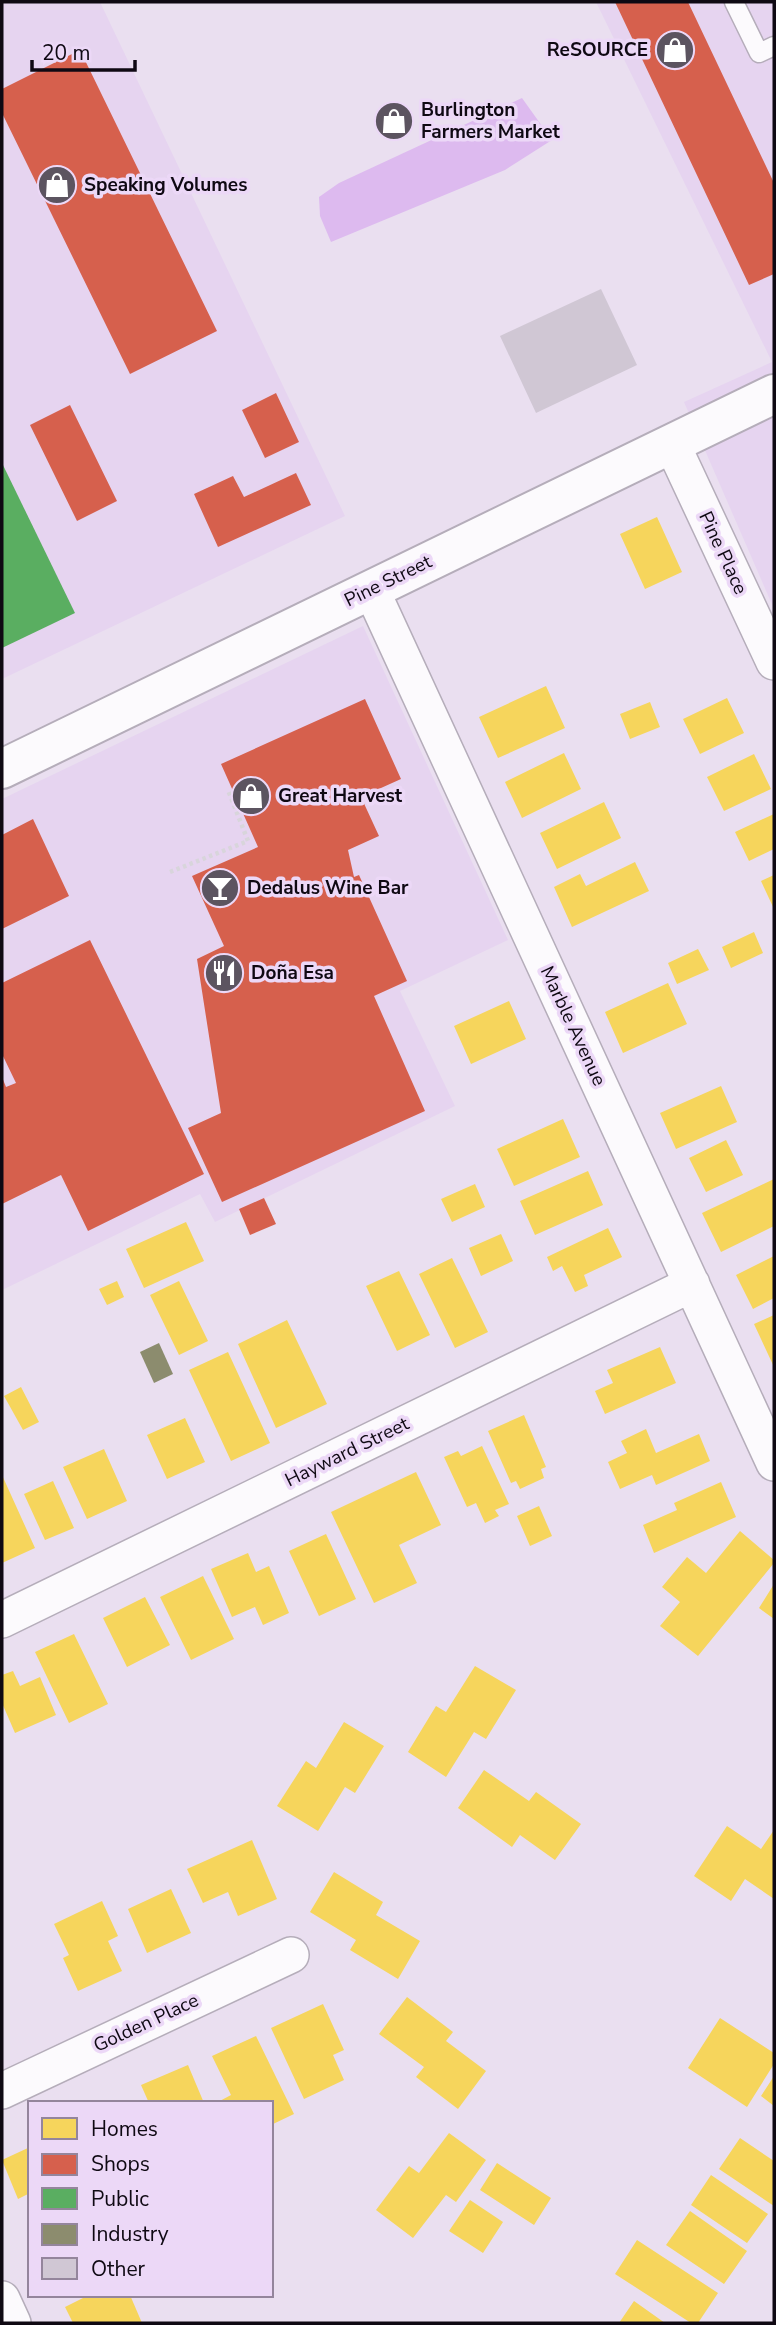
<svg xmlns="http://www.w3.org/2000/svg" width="776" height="2325" font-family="'Nunito Sans',sans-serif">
	<rect width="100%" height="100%" fill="#eadff0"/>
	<path fill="#e6d4f0" d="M2,2h98l245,514 -343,163z
		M596,2h178v607l-90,-207 88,-40z
		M363,626l145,314 -108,51 55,115 -240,116 -15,-28 -198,96v-491z"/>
	<path fill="#ddbaef" d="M522,98l30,42 -47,30 -174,72 -11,-26 -1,-19 20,-14z"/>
	<path fill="#f6d55c" d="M657,517l25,55 -37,17 -25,-55z
		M546,686l19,42 -67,30 -19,-41z
		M727,698l17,35 -44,21 -17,-35z
		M650,702l10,25 -30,12 -10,-25z
		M564,753l17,36 -59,29 -17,-36z
		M754,754l17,35 -47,22 -17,-34z
		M604,802l17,36 -64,31 -17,-36z
		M774,814v35l-25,12 -14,-29z
		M635,862l14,29 -77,36 -18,-40 26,-13 6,12z
		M774,875v34l-13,-28z
		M754,932l9,21 -32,15 -9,-21z
		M698,949l11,21 -32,14 -9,-21z
		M668,983l19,41 -64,29 -18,-41z
		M509,1001l17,38 -55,25 -17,-38z
		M721,1086l16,36 -61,27 -16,-36z
		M563,1119l17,38 -66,29 -17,-37z
		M726,1140l17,35 -37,17 -17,-34z
		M588,1171l15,34 -68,30 -15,-34z
		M774,1179v47l-53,26 -19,-39z
		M475,1184l10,23 -33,15 -11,-23z
		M186,1222l18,39 -60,27 -18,-39z
		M608,1228l14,29 -38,18 4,11 -13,6 -13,-26 -9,5 -6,-14z
		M501,1234l12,27 -32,15 -12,-28z
		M774,1256v42l-21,11 -17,-34z
		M452,1258l36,74 -33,16 -36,-74z
		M399,1271l31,64 -33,16 -31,-65z
		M117,1281l7,16 -17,8 -8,-16z
		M179,1281l29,60 -29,14 -29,-60z
		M774,1315v52l-20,-43z
		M287,1320l40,84 -51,24 -38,-84z
		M660,1347l16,36 -71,31 -10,-23 18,-8 -6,-13z
		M228,1352l42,91 -39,18 -42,-91z
		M21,1387l18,35 -16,8 -19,-34z
		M524,1415l22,52 -5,2 3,9 -24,11 -4,-8 -5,2 -23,-52z
		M185,1418l20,44 -38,17 -20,-44z
		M646,1429l10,24 43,-19 11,27 -54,24 -4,-10 -32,14 -12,-27 19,-9 -6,-12z
		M482,1446l27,58 -14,6 4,6 -14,7 -9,-20 -9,4 -23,-50 14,-6 3,5z
		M104,1449l23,52 -40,18 -24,-52z
		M416,1472l25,53 -42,20 18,38 -43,20 -43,-91z
		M2,1475l33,73 -33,15z
		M53,1481l21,47 -29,12 -21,-46z
		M721,1482l15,35 -82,36 -11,-28 34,-15 -3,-7z
		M539,1506l13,30 -22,10 -13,-30z
		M740,1531l34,29v3l-76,93 -38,-30 20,-24 -18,-15 25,-30 19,16z
		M326,1534l30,65 -37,17 -30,-65z
		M248,1553l8,19 13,-6 20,47 -26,12 -8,-18 -23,10 -21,-48z
		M203,1576l31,63 -43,21 -31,-63z
		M774,1584v35l-15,-11z
		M145,1597l25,48 -43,22 -24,-49z
		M74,1634l34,70 -39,19 -34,-71z
		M475,1666l41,24 -30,49 -12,-7 -28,45 -38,-25 28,-46 10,6z
		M13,1671l7,15 20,-9 16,38 -41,18 -13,-30v-28z
		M344,1722l40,24 -29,47 -10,-6 -27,44 -41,-25 29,-45 10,7z
		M484,1770l45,31 7,-9 45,32 -26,36 -35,-25 -8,12 -54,-39z
		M727,1826l34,23 13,-19v69l-29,-20 -14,22 -37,-25z
		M252,1840l25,59 -39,17 -10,-24 -25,11 -16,-34z
		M334,1872l49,30 -7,13 44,26 -22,38 -48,-29 6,-10 -46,-28z
		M171,1889l20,44 -44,20 -19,-44z
		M102,1901l16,35 -10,5 14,30 -44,20 -15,-33 6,-3 -15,-31z
		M407,1997l46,35 -7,9 40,30 -28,38 -42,-32 8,-10 -45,-33z
		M323,2004l21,46 -11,5 11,25 -40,19 -33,-71z
		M720,2018l54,35v11l-27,43 -59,-39z
		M256,2036l38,78 -23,11v-22h-55l15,-8 -19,-39z
		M188,2065l16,38h-55l-8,-18z
		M774,2076v30l-13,-10z
		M449,2133l37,27 -30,42 -10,-7 -33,43 -37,-28 33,-44 10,7z
		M740,2138l34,23v45l-55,-37z
		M30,2147v46l-12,6 -16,-39z
		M497,2163l54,35 -17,27 -54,-35z
		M711,2175l57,39 -21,29 -56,-38z
		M470,2200l33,22 -20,31 -34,-22z
		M690,2211l57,40 -23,33 -58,-39z
		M637,2240l81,53 -20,30h-7l-76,-49z
		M89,2295h41l12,28h-69l-8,-16z
		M634,2301l31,22h-46z"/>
	<path fill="#d6604d" d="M615,2h73l86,181v91l-25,11z
		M80,50l137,281 -87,43 -128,-261v-24z
		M276,393l23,49 -34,16 -23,-48z
		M70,405l47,96 -40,20 -47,-96z
		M296,473l15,32 -93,42 -24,-53 39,-18 11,21z
		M365,699l36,80 -40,18 18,39 -31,14 6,27 5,-2 48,106 -33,15 51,115 -203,91 -34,-74 33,-15 -24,-154 27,-13 -32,-70 66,-29 -37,-83z
		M33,819l36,77 -67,33v-94z
		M90,940l114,234 -116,57 -27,-56 -59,29v-127l4,10 10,-4 -14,-29v-71z
		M264,1198l12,26 -26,11 -11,-26z"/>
	<path fill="#5aae61" d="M2,463l73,150 -73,35z"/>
	<path fill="#8c8c6e" d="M159,1343l14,31 -19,9 -14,-31z"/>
	<path fill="#d0c7d4" d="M601,289l36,76 -101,48 -36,-77z"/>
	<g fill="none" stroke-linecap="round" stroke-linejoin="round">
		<g stroke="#b5adba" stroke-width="21">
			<path id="lane" d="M734,2l25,51 15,-7"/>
		</g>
		<g stroke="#b5adba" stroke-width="38">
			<path id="street" d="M672,444l102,218
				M371,589l403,874
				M2,1620l690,-336
				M2,2091l289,-136
				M2,2299l11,24"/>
		</g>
		<g stroke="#b5adba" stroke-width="42">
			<path id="secondary" d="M2,769l772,-375"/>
		</g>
		<path stroke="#d8d5db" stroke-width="4.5" stroke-dasharray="3.5 3.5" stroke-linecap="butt" d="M170,872l78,-31 -20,-51"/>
		<use href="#lane" stroke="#fcfafd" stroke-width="18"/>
		<use href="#street" stroke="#fcfafd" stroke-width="35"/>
		<use href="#secondary" stroke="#fcfafd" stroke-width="38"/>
	</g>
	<defs>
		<g id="shop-disc" transform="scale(2.0125)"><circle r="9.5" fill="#5c5460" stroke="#ecd8f7"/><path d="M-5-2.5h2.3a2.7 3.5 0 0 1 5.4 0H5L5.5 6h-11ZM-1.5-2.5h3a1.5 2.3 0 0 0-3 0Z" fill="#fff"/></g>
		<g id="bar-disc" transform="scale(2.0125)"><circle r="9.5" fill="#5c5460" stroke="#ecd8f7"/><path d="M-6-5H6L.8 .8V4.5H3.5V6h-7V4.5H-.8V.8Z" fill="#fff"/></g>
		<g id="restaurant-disc" transform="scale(2.0125)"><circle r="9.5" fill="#5c5460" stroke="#ecd8f7"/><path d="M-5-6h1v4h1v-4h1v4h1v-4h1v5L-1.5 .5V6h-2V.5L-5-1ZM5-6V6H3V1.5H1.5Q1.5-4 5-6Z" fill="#fff"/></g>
	</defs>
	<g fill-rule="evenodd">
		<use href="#shop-disc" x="675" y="50"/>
		<use href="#shop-disc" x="394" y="121"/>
		<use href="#shop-disc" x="57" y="185"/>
		<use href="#shop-disc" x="251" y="796"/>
		<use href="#bar-disc" x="220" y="888"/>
		<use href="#restaurant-disc" x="224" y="973"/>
	</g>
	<g text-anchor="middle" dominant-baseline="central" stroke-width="7" stroke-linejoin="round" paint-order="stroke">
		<g font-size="19" font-weight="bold" fill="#0f0913" stroke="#ecd8f7" text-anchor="start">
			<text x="648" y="50" text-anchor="end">ReSOURCE</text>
			<text x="421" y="110">Burlington<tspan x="421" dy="22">Farmers Market</tspan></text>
			<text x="84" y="185">Speaking Volumes</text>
			<text x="278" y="796">Great Harvest</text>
			<text x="247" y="888">Dedalus Wine Bar</text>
			<text x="251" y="973">Doña Esa</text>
		</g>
		<g font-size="19" fill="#0f0913" stroke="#ecd8f7">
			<text transform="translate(723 553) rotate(65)">Pine Place</text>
			<text transform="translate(388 581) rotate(-26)">Pine Street</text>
			<text transform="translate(573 1026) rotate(65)">Marble Avenue</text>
			<text transform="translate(347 1452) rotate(-26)">Hayward Street</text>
			<text transform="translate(146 2023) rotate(-25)">Golden Place</text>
		</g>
	</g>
	<rect width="776" height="2325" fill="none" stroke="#0f0913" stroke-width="7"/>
	<rect x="28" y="2101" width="245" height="196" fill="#ecd8f7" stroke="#94859c" stroke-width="2"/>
	<rect x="42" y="2118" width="35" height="21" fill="#f6d55c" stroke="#94859c" stroke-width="2"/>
	<text x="91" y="2136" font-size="21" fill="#0f0913">Homes</text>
	<rect x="42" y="2154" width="35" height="21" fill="#d6604d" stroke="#94859c" stroke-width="2"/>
	<text x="91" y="2171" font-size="21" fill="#0f0913">Shops</text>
	<rect x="42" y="2188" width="35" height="21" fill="#5aae61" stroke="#94859c" stroke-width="2"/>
	<text x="91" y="2206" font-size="21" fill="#0f0913">Public</text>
	<rect x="42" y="2224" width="35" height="21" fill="#8c8c6e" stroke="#94859c" stroke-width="2"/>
	<text x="91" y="2241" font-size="21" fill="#0f0913">Industry</text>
	<rect x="42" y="2258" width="35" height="21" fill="#d0c7d4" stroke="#94859c" stroke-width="2"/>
	<text x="91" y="2276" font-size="21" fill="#0f0913">Other</text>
	<path d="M32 60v10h103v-10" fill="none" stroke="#0f0913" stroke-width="3.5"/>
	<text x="42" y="60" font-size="21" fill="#0f0913" stroke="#ecd8f7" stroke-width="5" paint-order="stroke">20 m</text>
</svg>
